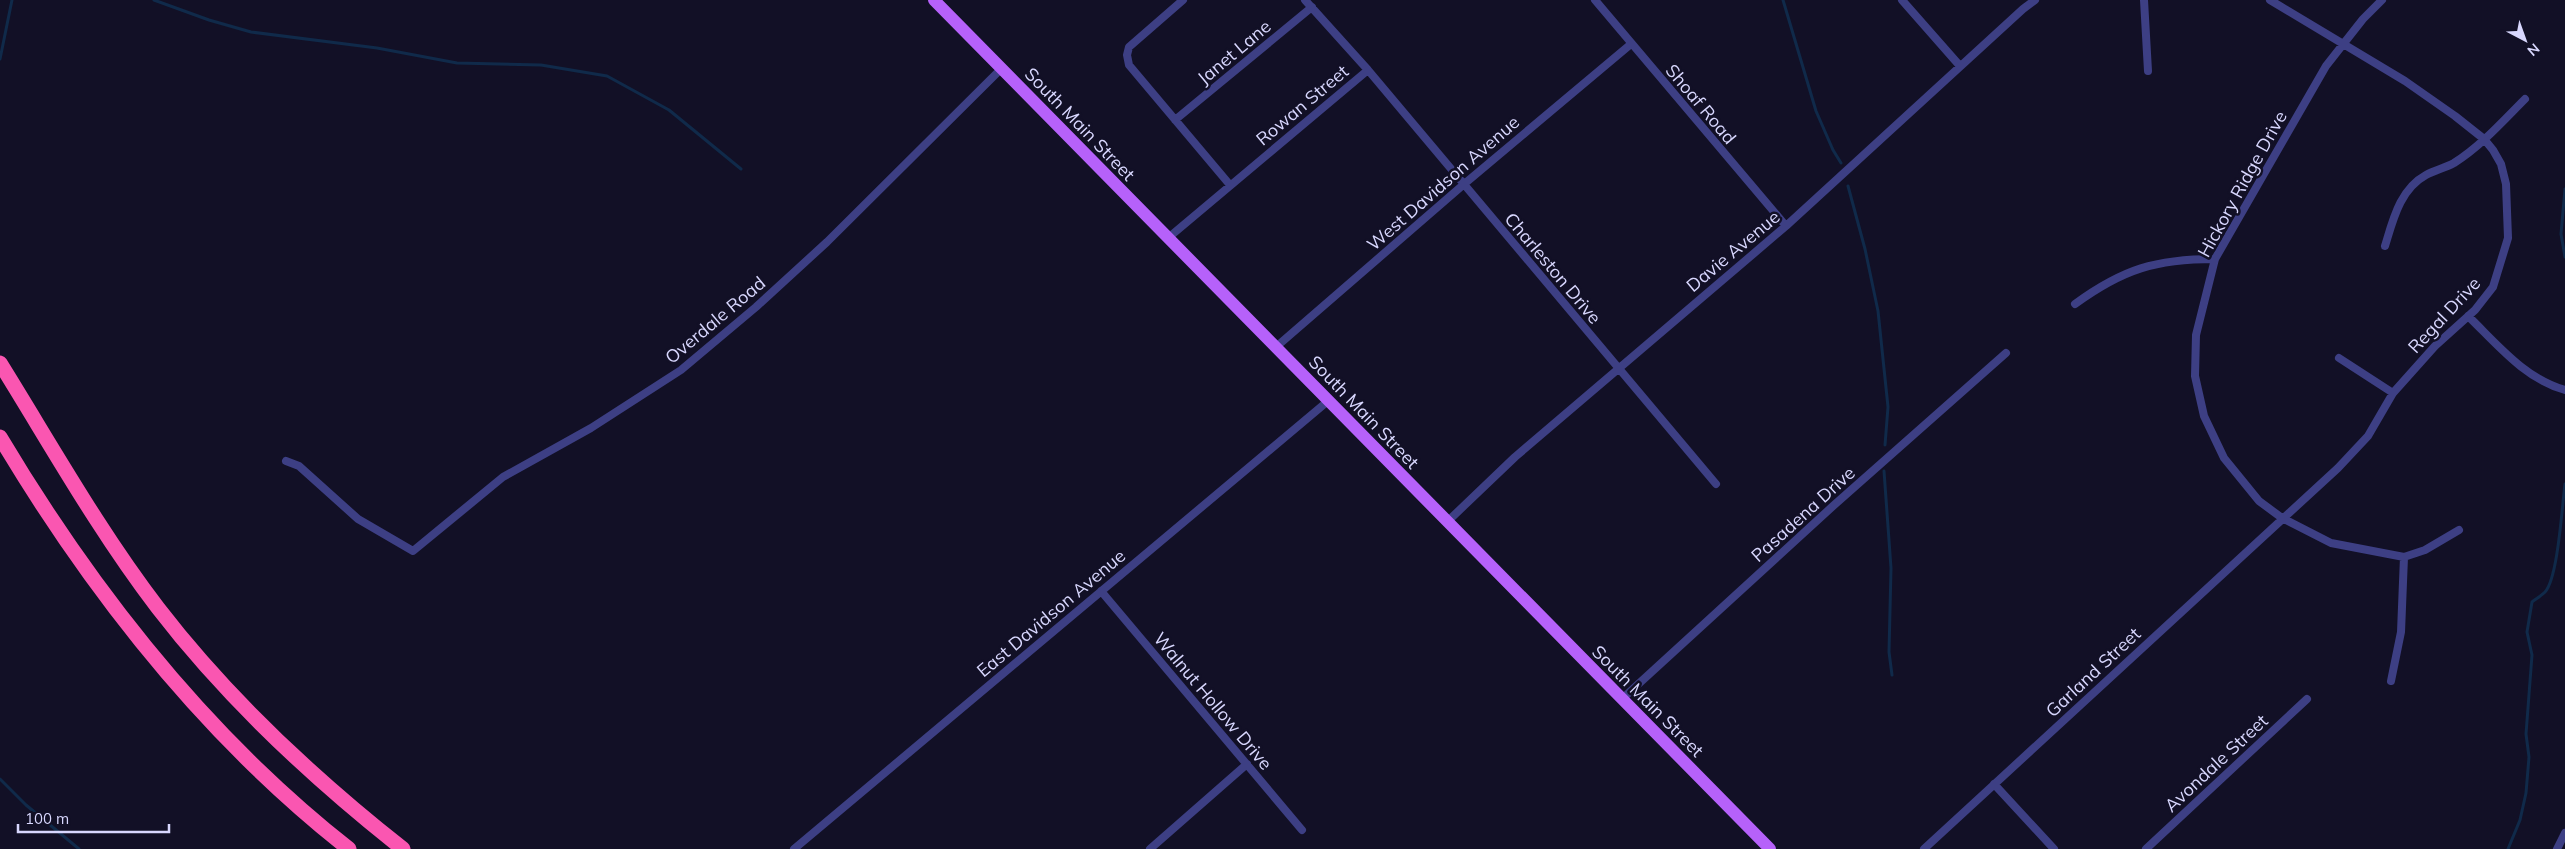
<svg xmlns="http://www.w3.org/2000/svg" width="2565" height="849" font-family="Mulish,sans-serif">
	<rect width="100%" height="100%" fill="#121026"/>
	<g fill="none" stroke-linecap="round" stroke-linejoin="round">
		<path stroke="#102a4a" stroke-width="3" d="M154,0l55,20 42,12 126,16 80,15 84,2 66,11 62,34 72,59
			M1783,0l33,111 17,39 8,13
			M0,59l12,-59
			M1848,186l17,63 13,62 10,96 -3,38
			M2565,189l-4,45 4,23
			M1884,471l7,97 -2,84 3,23
			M0,779l26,26 53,44
			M2508,849l12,-29 6,-27 3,-36 -3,-23 6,-79 -5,-23 5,-30c4,-3 9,-6 13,-10 13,-14 17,-86 20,-108"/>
		<path stroke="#3d3f84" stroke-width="8" d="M1183,0l-54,47 -2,8 2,10 101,120
			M1305,0l63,70 348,414
			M1595,0l191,226
			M1902,0l58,66
			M2144,0l4,71
			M2382,0l-19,19 -37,47 -111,193 -19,76 -1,41 9,40 20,42 35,43 23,17 49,25 73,14 21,-7 34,-20
			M1175,120l137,-113
			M1168,238l200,-168
			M2385,246c8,-26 15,-57 41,-71 9,-5 19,-7 28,-12 27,-17 49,-42 71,-64
			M2075,304c48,-35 81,-45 140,-45
			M2468,316c29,28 57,63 97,74
			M1276,347l187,-162 168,-141
			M2339,358l54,35
			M286,461l13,5 59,53 55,32 90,-74 88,-49 90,-58 75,-63 71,-65 174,-173
			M1447,522l68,-65 271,-231 237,-217 12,-9
			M1101,591l201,239
			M2391,681l10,-49 3,-75
			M1622,699l211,-193 173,-153
			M1994,784l60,65
			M794,849l534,-448
			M1150,849l97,-85
			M1924,849l414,-381 30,-32 25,-43 42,-47 40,-36 18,-23 15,-49 -2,-54 -5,-20 -8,-14 -9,-11 -29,-23 -50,-35 -135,-81
			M2146,849l161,-150
			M2557,849l8,-16"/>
		<path stroke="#b661fa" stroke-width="12" d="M934,0l836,849"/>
		<path stroke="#fa56b1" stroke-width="15" d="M0,363c51,82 99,168 158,245 70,91 155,170 245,241
			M0,437c93,156 205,299 349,412"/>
	</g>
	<g text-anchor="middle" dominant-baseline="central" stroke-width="5" stroke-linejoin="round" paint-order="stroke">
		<g font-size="18" fill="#d8d7fe" stroke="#121026">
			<text transform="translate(1234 52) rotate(-40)">Janet Lane</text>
			<text transform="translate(1701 104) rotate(50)">Shoaf Road</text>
			<text transform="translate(1302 105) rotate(-40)">Rowan Street</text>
			<text transform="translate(1080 124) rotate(46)">South Main Street</text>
			<text transform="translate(1443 183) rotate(-41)">West Davidson Avenue</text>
			<text transform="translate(2242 184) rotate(-61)">Hickory Ridge Drive</text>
			<text transform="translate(1733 251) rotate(-40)">Davie Avenue</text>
			<text transform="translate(1553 268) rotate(50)">Charleston Drive</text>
			<text transform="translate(2444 315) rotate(-47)">Regal Drive</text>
			<text transform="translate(715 320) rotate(-40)">Overdale Road</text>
			<text transform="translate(1364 412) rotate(46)">South Main Street</text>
			<text transform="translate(1803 514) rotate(-42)">Pasadena Drive</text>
			<text transform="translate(1051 613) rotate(-40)">East Davidson Avenue</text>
			<text transform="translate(2093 672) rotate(-43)">Garland Street</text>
			<text transform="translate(1213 701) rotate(50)">Walnut Hollow Drive</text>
			<text transform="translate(1648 701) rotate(45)">South Main Street</text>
			<text transform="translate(2216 763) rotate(-43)">Avondale Street</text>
		</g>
	</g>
	<g transform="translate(2525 40) rotate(139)" stroke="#121026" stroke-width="4" paint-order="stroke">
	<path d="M0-4L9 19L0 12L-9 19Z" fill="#d8d7fe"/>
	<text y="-8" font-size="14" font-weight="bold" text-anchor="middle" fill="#d8d7fe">N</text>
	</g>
	<path d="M18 824v8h151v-8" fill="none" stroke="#d8d7fe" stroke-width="2.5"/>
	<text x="25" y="824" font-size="15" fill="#d8d7fe" stroke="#121026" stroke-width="4" paint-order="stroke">100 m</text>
</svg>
